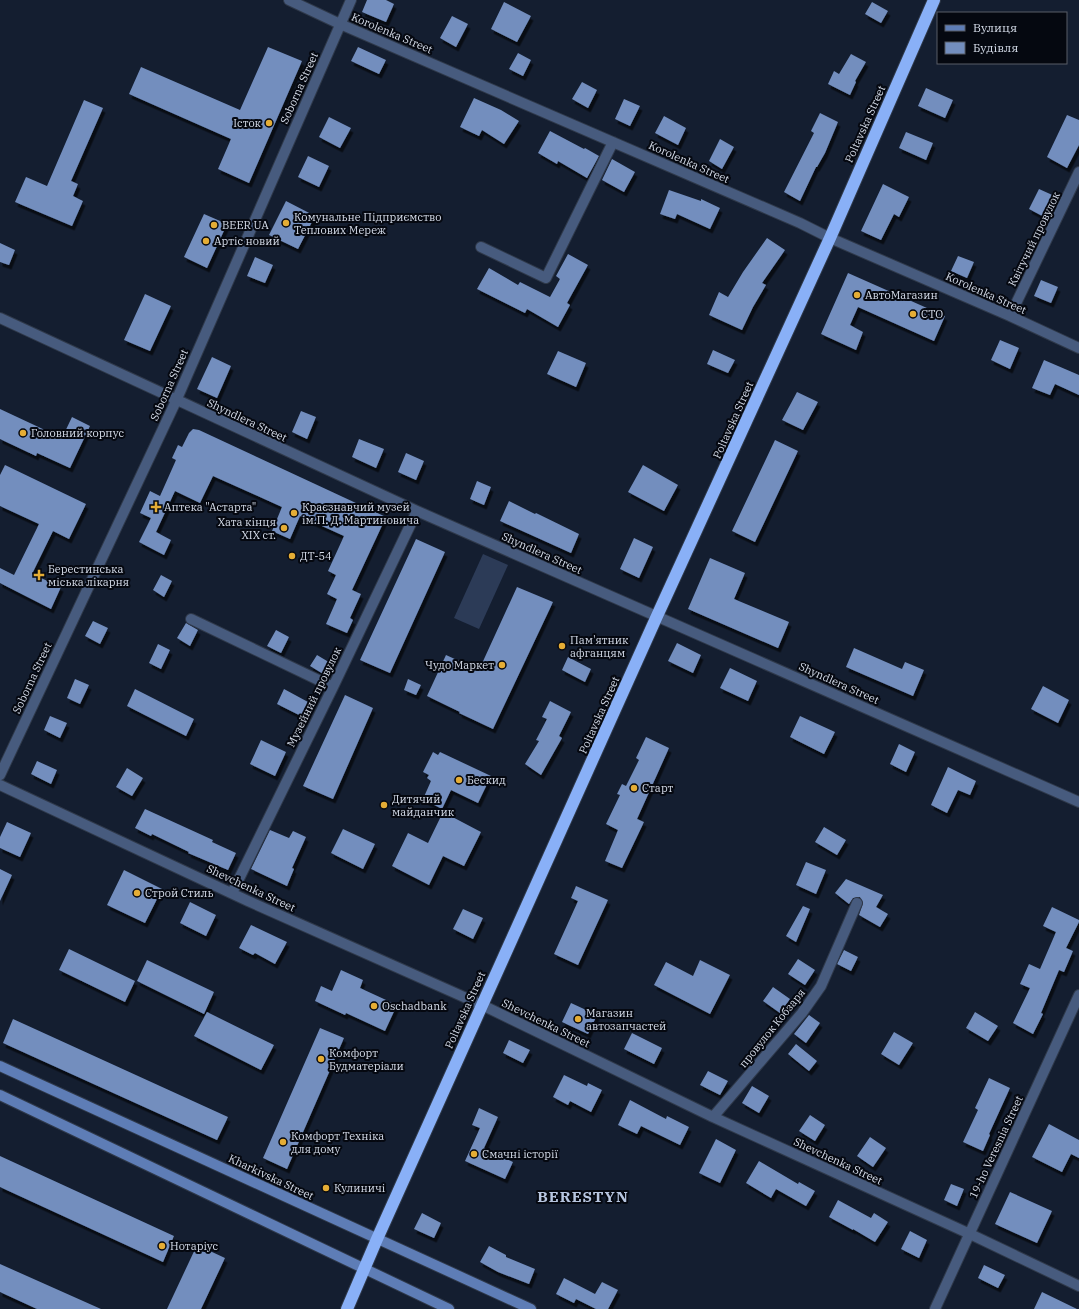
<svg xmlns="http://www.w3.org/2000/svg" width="1079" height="1309" font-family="'IBM Plex Serif',serif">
	<defs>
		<filter id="shadow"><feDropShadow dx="2.5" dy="4.5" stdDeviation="0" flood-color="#0009"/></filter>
	</defs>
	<rect width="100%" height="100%" fill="#141e30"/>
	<path fill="#2c3b57" d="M483,554l25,11 -29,64 -25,-11z"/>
	<path fill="#738ebe" filter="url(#shadow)" d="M367,0h19l8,4 -8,18 -24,-10z
		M504,2l27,14 -14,26 -26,-13z
		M872,2l16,9 -7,12 -16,-9z
		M452,16l16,8 -12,23 -16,-9z
		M268,47l34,14 -53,122 -31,-14 13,-30 -102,-45 12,-27 99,43z
		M358,47l28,13 -7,14 -28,-13z
		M518,53l13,7 -8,16 -14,-7z
		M851,54l15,8 -11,19 1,1 -6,13 -22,-11 6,-13 5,3z
		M582,82l15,8 -9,18 -16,-9z
		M926,88l27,12 -8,18 -27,-12z
		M474,98l27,12 18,11 -15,23 -22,-14 -3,6 -19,-9z
		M624,99l16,7 -10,20 -15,-7z
		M84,100l19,8 -32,73 7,3 -5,12 10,5 -11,25 -57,-24 11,-25 21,9z
		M820,113l18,9 -13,31 -8,14h-1l-16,34 -16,-9 30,-59 -3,-2z
		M1067,115l12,5v25l-12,23 -20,-11z
		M664,116l22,12 -8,17 -23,-12z
		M329,117l22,11 -11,20 -21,-11z
		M550,131l34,18 1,-1 14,8 -12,22 -29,-17 -1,3 -19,-11z
		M906,132l27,11 -7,17 -27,-12z
		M720,139l14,8 -12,22 -13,-8z
		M308,156l21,10 -10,21 -21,-10z
		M612,159l23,13 -11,20 -22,-12z
		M883,184l26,13 -10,20 -5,-3 -13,26 -20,-9z
		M1039,189l20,9 -11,21 -19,-10z
		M669,190l32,11v-2l19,9 -10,21 -33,-15 -2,5 -15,-5z
		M286,201l29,15 -17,33 -29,-14z
		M204,214l23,10 -20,44 -23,-11z
		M767,238l18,12 -23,33 4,2 -13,22 -11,23 -33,-15 10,-23 9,5 15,-25z
		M0,243l15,7 -6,15 -9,-3z
		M568,254l20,11 -21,38 3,2 -12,22 -31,-18 -2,4 -48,-24 12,-21 29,17 2,-3 30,15 10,-18 -4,-3z
		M958,256l16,6 -7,16 -16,-7z
		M255,257l18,8 -8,18 -18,-7z
		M848,273l97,43 -11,25 -76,-34 -8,18 13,7 -7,18 -35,-16z
		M1041,280l17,7 -7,16 -17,-7z
		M145,294l26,12 -21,45 -26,-11z
		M1000,340l19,8 -9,21 -19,-9z
		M713,350l22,10 -7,13 -21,-9z
		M558,351l28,12 -10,24 -29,-13z
		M212,357l19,9 -14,32 -20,-9z
		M1044,360l35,15v20l-24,-11 -5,11 -18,-7z
		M797,392l21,10 -15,28 -21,-10z
		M0,409l62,29 10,-21 18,9 -20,42 -33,-15 -1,3 -36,-17z
		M301,411l15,6 -9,22 -15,-7z
		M193,429l6,1 187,87 -34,73 9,4 -11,24 3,2 -6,13 -21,-9 11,-25 -10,-5 9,-19 -8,-4 16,-35 -44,-20 -10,23 -18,-8 10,-24 -69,-31 -13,27 -25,-12 -19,41 15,8 -7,15 -25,-13 12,-24 -11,-5 10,-22 10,5 16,-36 -4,-2 6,-13 4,2 7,-14z
		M359,439l25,10 -8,19 -24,-11z
		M775,440l23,11 -43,91 -23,-11z
		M406,453l18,8 -8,19 -18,-8z
		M5,465l81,39 -17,35 -16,-8 -21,43 29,13 -10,22 -51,-26v-15l14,7 25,-51 -39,-18v-31z
		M643,465l35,20 -14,26 -36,-19z
		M477,481l14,6 -7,18 -14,-6z
		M509,501l26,13 1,-1 43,21 -8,19 -71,-32z
		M634,538l19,9 -14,31 -19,-9z
		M416,539l29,13 -55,121 -30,-13z
		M710,558l35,15 -11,26 55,23 -11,26 -90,-39z
		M161,575l11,6 -8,16 -11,-7z
		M517,587l36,15 -60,127 -34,-16 1,-1 -33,-16 19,-41 33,15z
		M93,621l15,7 -8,16 -15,-8z
		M186,623l12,7 -8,16 -13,-8z
		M276,630l13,7 -8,16 -14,-7z
		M677,643l24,12 -8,18 -25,-12z
		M158,644l12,6 -9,19 -12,-6z
		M854,648l48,21 3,-7 19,8 -11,26 -67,-29z
		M317,655l15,9 -7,11 -15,-9z
		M568,657l23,12 -6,13 -23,-12z
		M730,668l27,13 -9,20 -28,-13z
		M75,679l14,6 -9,19 -13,-6z
		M408,679l13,6 -5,10 -12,-5z
		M1043,686l26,14 -11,23 -27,-14z
		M135,689l59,30 -8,17 -59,-30z
		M284,689l24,13 -7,14 -24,-12z
		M345,695l28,13 -40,91 -30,-13z
		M550,701l21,11 -12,24 3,2 -21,37 -16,-11 14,-23 -3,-1 11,-21 -5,-2z
		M50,716l17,7 -7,15 -16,-8z
		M800,716l35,16 -11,22 -34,-17z
		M646,737l23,11 -32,71 7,3 -22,46 -17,-7 13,-31 -12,-6 14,-29 -3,-1 5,-10 4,2 13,-26 -3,-2z
		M261,740l25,12 -11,24 -25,-12z
		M899,744l16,8 -9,20 -16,-8z
		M433,752l5,3 2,-3 51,24 -13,27 -27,-13 -9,19 -19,-10 8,-18 -4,-3 2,-3 -6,-3z
		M37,761l20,9 -6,14 -20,-10z
		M948,767l28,14 -6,14 -12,-5 -11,23 -16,-8z
		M127,768l16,10 -11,18 -16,-9z
		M145,809l68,31 -1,2 24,11 -8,17 -40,-17 1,-1 -37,-18 -1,2 -16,-8z
		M443,812l38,20 -17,34 -21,-10 -14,29 -37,-19 16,-33 20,10z
		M7,822l24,11 -11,24 -20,-9v-11z
		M824,827l22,13 -9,15 -22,-13z
		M343,829l32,15 -12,25 -32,-16z
		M270,830l19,8 4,-7 13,6 -14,31 2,1 -7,17 -36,-17z
		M806,862l20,8 -10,24 -20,-9z
		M0,869l12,6 -12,26z
		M124,870l38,19 -17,34 -38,-18z
		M846,879l37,16 -7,12 12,7 -8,13 -21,-12 4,-12 -3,-6 -7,1 -4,6 -14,-11z
		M576,886l32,14 -30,65 -24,-11 24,-53 -7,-3z
		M190,902l26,13 -10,21 -26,-13z
		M803,906l7,3 -14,33 -10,-6z
		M1052,907l27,13v2l-13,26 7,3 -9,21 -5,-2 -18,43 2,1 -10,20 -20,-11 17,-35 -10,-4 9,-20 11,5 16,-37 -13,-6z
		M463,909l20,9 -10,21 -20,-10z
		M251,925l36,17 -12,22 -20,-11 -2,2 -14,-7z
		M69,949l66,32 -10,21 -66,-32z
		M844,950l14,7 -7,14 -14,-7z
		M798,959l17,11 -10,15 -17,-11z
		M147,960l67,32 -10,22 -67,-33z
		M700,960l30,15 -20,39 -56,-29 12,-23 27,14z
		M341,970l22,10 -3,8 37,17 -12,26 -39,-18 -1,2 -30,-14 6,-15 11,5z
		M773,987l17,12 -10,14 -17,-12z
		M571,1003l26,12 -9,19 -26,-12z
		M207,1012l67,33 -13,25 -67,-34z
		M975,1012l23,14 -10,15 -22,-13z
		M809,1015l11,8 -14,20 -12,-9z
		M13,1019l215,98 -11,23 -214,-97z
		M320,1028l24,10 -57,131 -24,-11z
		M894,1032l19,11 -14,22 -18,-11z
		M632,1033l30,15 -8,16 -30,-15z
		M509,1040l21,10 -7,13 -20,-10z
		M796,1044l21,17 -8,10 -21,-17z
		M708,1071l20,10 -8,14 -20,-10z
		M564,1075l23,11 1,-3 14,7 -11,22 -21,-11 -2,4 -15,-8z
		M989,1078l21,10 -21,46 1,1 -7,16 -20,-9 15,-32 -3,-2z
		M752,1086l17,10 -10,17 -17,-10z
		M630,1100l36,19 1,-3 22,11 -9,18 -39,-19 -4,8 -19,-9z
		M479,1108l19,9 -14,31 29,14 -8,17 -40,-18 15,-33 -8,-3z
		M810,1115l15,10 -10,16 -16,-10z
		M1049,1124l30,16v18l-8,-4 -9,18 -30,-15z
		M870,1137l16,11 -13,19 -16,-11z
		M716,1139l20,11 -16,33 -21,-10z
		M0,1156l174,80 -11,26 -163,-75z
		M759,1161l39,23 1,-2 16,9 -9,15 -30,-17 -5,9 -25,-15z
		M951,1184l13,5 -7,17 -13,-6z
		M1010,1192l42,19 -15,32 -42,-19z
		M838,1200l33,18 3,-5 14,9 -13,20 -22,-13v1l-24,-13z
		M422,1213l19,10 -7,15 -20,-9z
		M910,1231l17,9 -8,18 -18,-9z
		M197,1245l28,13 -24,51h-34z
		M489,1246l17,9v2l29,12 -6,15 -31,-12 -18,-10z
		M0,1264l101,45h-64l-37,-17z
		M984,1265l21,10 -7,13 -20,-10z
		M564,1278l31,16 7,-12 16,8 -10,19h-12l-20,-10 -2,4 -18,-9z
		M1042,1292l35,17h-43z"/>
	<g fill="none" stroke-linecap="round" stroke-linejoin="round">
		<g stroke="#2f394a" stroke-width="12">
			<path id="street" d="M289,0l51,24 460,199 30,15 180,78 69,32
				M481,247l65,31 67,-136
				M1010,316l69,-144
				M0,318l417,193 662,291
				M191,619l142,68
				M0,775l176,-374 175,-401
				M0,785l248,116 234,104 231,112 257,117 109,52
				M232,893l101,-206 84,-176
				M713,1117l89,-104 19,-27 36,-83
				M935,1309l144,-314"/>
		</g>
		<g stroke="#2f394a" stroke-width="12">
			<path id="secondary" d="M0,1066l531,243
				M0,1095l449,214"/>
		</g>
		<g stroke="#2f394a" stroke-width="14">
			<path id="highway" d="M347,1309l30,-70 280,-623 173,-378 104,-238"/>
		</g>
		<use href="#street" stroke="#475b7e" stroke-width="10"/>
		<use href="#secondary" stroke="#5e7db6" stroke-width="10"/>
		<use href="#highway" stroke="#89b0f7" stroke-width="12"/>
	</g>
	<g fill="#e5ad35" stroke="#050810" stroke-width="1.5">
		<circle cx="269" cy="123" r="4"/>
		<circle cx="286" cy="223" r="4"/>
		<circle cx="214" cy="225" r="4"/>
		<circle cx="206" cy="241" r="4"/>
		<circle cx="857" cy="295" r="4"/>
		<circle cx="913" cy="314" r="4"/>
		<circle cx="23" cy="433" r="4"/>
		<path d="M154 501h4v4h4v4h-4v4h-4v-4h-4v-4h4z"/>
		<circle cx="294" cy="513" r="4"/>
		<circle cx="284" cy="528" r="4"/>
		<circle cx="292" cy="556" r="4"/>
		<path d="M37 569h4v4h4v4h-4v4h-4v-4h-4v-4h4z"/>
		<circle cx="562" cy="646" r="4"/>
		<circle cx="502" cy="665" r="4"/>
		<circle cx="459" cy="780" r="4"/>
		<circle cx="634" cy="788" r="4"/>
		<circle cx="384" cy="805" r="4"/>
		<circle cx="137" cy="893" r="4"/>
		<circle cx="374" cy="1006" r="4"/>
		<circle cx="578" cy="1019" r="4"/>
		<circle cx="321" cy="1059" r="4"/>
		<circle cx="283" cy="1142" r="4"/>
		<circle cx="474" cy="1154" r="4"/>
		<circle cx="326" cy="1188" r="4"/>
		<circle cx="162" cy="1246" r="4"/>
	</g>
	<g text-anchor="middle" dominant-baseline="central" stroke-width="4" stroke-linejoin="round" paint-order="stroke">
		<g font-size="11" fill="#d6ddea" stroke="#050810">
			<text transform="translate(392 33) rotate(23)">Korolenka Street</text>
			<text transform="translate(299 88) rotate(-66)">Soborna Street</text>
			<text transform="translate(865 124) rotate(-66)">Poltavska Street</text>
			<text transform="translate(689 162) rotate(24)">Korolenka Street</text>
			<text transform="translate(1034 239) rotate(-64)">Квітучий провулок</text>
			<text transform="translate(986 293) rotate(24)">Korolenka Street</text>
			<text transform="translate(169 385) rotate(-66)">Soborna Street</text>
			<text transform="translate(247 420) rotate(25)">Shyndlera Street</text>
			<text transform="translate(733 420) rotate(-66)">Poltavska Street</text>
			<text transform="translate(542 553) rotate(24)">Shyndlera Street</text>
			<text transform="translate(32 678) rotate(-65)">Soborna Street</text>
			<text transform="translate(839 683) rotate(24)">Shyndlera Street</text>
			<text transform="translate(314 697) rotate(-64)">Музейний провулок</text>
			<text transform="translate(599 715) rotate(-66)">Poltavska Street</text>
			<text transform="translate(251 888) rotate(25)">Shevchenka Street</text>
			<text transform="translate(465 1010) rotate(-66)">Poltavska Street</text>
			<text transform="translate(546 1023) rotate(26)">Shevchenka Street</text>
			<text transform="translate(772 1028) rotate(-51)">провулок Кобзаря</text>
			<text transform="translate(996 1147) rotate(-65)">19-ho Veresnia Street</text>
			<text transform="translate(838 1161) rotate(25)">Shevchenka Street</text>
			<text transform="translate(271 1177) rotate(25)">Kharkivska Street</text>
		</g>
		<g font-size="11" fill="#d6ddea" stroke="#050810" text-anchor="start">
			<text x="261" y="123" text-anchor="end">Істок</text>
			<text x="294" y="217">Комунальне Підприємство<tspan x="294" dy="13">Теплових Мереж</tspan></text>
			<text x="222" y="225">BEER UA</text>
			<text x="214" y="241">Артіс новий</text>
			<text x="865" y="295">АвтоМагазин</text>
			<text x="921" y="314">СТО</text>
			<text x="31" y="433">Головний корпус</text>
			<text x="164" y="507">Аптека "Астарта"</text>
			<text x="302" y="507">Краєзнавчий музей<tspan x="302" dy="13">ім.П. Д. Мартиновича</tspan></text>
			<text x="276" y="522" text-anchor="end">Хата кінця<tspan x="276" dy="13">XIX ст.</tspan></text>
			<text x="300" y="556">ДТ-54</text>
			<text x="48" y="569">Берестинська<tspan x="48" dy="13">міська лікарня</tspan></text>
			<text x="570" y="640">Пам'ятник<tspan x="570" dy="13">афганцям</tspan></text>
			<text x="494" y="665" text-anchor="end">Чудо Маркет</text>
			<text x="467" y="780">Бескид</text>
			<text x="642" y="788">Старт</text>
			<text x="392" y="799">Дитячий<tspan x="392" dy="13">майданчик</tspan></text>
			<text x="145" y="893">Строй Стиль</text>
			<text x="382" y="1006">Oschadbank</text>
			<text x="586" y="1013">Магазин<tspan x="586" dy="13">автозапчастей</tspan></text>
			<text x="329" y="1053">Комфорт<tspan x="329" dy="13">Будматеріали</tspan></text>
			<text x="291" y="1136">Комфорт Техніка<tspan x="291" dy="13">для дому</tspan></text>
			<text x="482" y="1154">Смачні історії</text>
			<text x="334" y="1188">Кулиничі</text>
			<text x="170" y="1246">Нотаріус</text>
		</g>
		<g font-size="15" font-weight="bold" letter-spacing="1" fill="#b7c5df" stroke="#050810">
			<text x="583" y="1196">BERESTYN</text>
		</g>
	</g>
	<rect x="937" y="12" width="130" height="52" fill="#050810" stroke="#595d67"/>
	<rect x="945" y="25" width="20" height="6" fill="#5e7db6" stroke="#595d67"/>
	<text x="973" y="32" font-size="12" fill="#d6ddea">Вулиця</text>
	<rect x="945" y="42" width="20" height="12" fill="#738ebe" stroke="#595d67"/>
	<text x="973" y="52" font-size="12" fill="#d6ddea">Будівля</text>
</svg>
